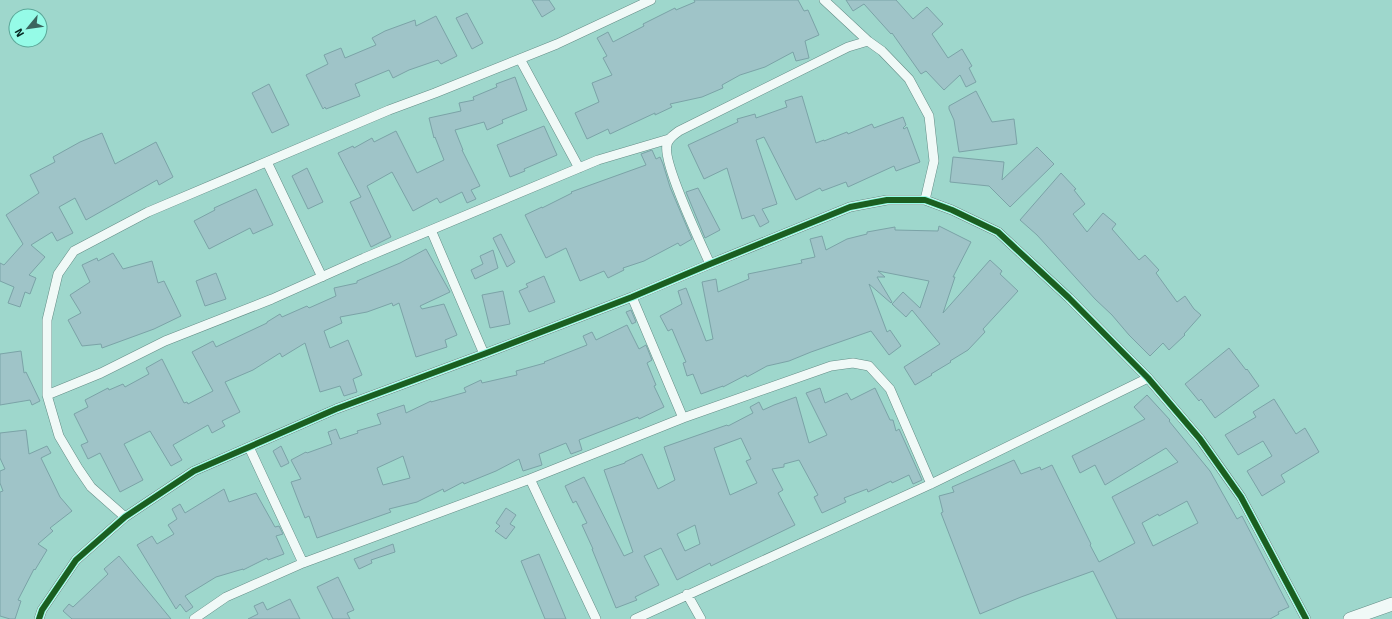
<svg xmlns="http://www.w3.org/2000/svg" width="1392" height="619" font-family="Signika,sans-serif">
	<rect width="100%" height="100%" fill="#9ed7cc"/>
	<path fill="#9fc4c8" stroke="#7ba3a7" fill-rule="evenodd" d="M532,0h17l6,9 -13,8z
		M694,0h104l6,11 4,-1 11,25 -14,6 4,17 -13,3 -3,-9 -28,15 -25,8 -18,10 1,3 -21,9 -32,7 2,3 -17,8v-2l-45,21 -2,-5 -21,10 -12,-26 24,-11 -7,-19 20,-8 -9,-17 4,-2 -10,-18 11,-6 5,10 31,-16 -1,-2 32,-16 1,2 19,-8z
		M846,0h50l17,19 14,-12 16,17 -11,10 16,24 14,-9 10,17 -3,2 7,14 -10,5 -6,-12 -16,15 -18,-19 -5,3 -29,-41 -1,1 -27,-30 -11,7z
		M467,13l16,30 -11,6 -16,-31z
		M436,16l21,40 -16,8 -3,-4 -29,10 -16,8 -4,-8 -34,14 5,12 -34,13 -1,-2 -2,2 -17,-34 22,-11 -4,-9 17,-7 4,10 31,-13 -4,-7 13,-7 30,-11 1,6z
		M515,77l12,33 -25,10 1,3 -16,7 -3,-8 -29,8 8,20h-1l18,36 -9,4 5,9 -9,4 -5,-11 -22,11 -3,-5 -24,13 -21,-39 -25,14 24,51 -20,10 -21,-45 11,-5 -23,-44 15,-7 1,2 18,-10 2,4 22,-11 21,42 27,-13 -9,-23 -1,1 -5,-20 32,-7 -2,-8 15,-3 -1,-3 24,-10 -1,-3z
		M269,84l20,41 -17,8 -20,-40z
		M976,91l16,31 22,-3 3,25 -58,8 -5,-32 -5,-11v-3z
		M802,96l14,47 8,-3v1l23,-9 1,2 24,-10 2,4 29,-11 3,8 -3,3 1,1 3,-2 13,35 -24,9 -2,-5 -46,21 -2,-5 -24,9 -2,-3 -24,12 -32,-63 -8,3 21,64 -15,5 7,13 -9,5 -6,-12 -12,4 -15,-51 -23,11 -16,-34 50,-23 -1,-3 18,-5 1,4 31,-11 -2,-6z
		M544,126l13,29 -33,14 1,2 -15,6 -13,-32z
		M102,133l13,31 41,-22 17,35 -14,8 -2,-5 -71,40 -11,-22 -16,9 14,26 -16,8 -5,-9 -21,13 14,12 -16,18 7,3 -6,16 -5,-2 -5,15 -12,-4 6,-16 -14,-6v-18l4,2 19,-21 -17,-29 33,-22 -9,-18 25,-13 -2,-5 27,-15z
		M1037,147l17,17 -44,43 -21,-21 -39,-4 3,-25 51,5 -2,18z
		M652,150l4,9 4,-2 3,7 7,23 22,52 -12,7 -2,-3 -34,18 -21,7 1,2 -16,8 -4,-7 -24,10 -14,-33 -20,10 -21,-43 17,-8v1l30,-15 -1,-1 75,-27 -5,-11z
		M307,168l16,34 -15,7 -16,-33z
		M1061,173l15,16 -2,1 11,14 -12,10 14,18 16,-19 13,11 -4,5 27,31 6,-5 14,15 -3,3 21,29 8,-6 9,13 7,6 -17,19 1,1 -16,15 -6,-7 -13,13 -21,-21 -17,-20 -17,-16 -58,-64 -17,-15z
		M698,188l22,42 -15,8 -19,-46z
		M256,189l17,36 -20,9 -3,-6 -41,21 -15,-28 21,-11 -1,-2z
		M939,226l32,16 -18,35h2l-12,36 47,-53 12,11 -2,3 18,17 -35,38 2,3 -17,18 -18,11 1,1 -20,12 1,1 -17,10 -11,-18 36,-23 -28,-34 -6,7 -14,-13 11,-12 17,16 9,-27 -51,-10 7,6h-8l15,25 -1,1 -22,-19 18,48 3,-2 11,16 -12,9 -18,-24 -60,21 -22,9 -22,5 -20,11 -1,-2 -23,12v-1l-22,8 -8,-20 -6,2 -4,-13 3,-1 -14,-33 -4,2 -8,-15 22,-12 -4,-13 8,-3 20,53 7,-2 -11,-57 14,-3 2,13 31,-13 -1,-5 54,-11 -1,-3 14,-3 -5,-18 12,-3 4,14 21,-11 20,-5v-2l28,-5v3l43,1z
		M501,234l14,28 -8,5 -14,-29z
		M426,249l24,43 -30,14 2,3 22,-5 13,31 -12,5 2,7 -31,10 -17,-54 -6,3 -1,-3 -25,9 -27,5 2,6 -18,8 6,17 18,-8 14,35 -9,4 4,13 -13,4 -4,-10 -20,6 -15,-49 -23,14 -2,-4 -27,17 -28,12 15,30 -18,9 3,5 -13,7 -4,-8 -35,20 9,15 -11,6 -21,-35 -26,13 19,36 -23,12 -20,-39 -12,6 -7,-14 7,-3 -14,-28 14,-7 -3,-7 23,-12 1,2 14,-6 2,3 24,-13 -3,-6 16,-9 22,44 3,-1 1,2 25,-13 -21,-39 21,-11 3,6 51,-24v-1l13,-8 2,3 25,-11 2,2 27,-12 -2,-8 23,-5v-2l43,-18z
		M493,250l5,18 -23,11 -4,-9 12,-6 -3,-8z
		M113,253l10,16 29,-8 6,22 6,-2 17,35 -27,13 -52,19 -1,-4 -19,2 -14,-26 13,-7 -11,-18 20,-13 -8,-17 15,-7 1,3z
		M216,273l10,26 -21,7 -9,-25z
		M544,276l11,26 -26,10 -10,-21 9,-4 -2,-3z
		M503,291l7,33 -20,4 -8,-33z
		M631,310l5,12 -4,2 -6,-12z
		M627,325l12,24 7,-4 6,15 -5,3 9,22 -2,1 10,21 -25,12 -1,-2 -59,23 3,10 -11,4 -5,-11 -27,11 3,11 -19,6 -4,-12 -23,12 -32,13 -1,-2 -19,10 -1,-3 -26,13 -28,7 2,3 -74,26 -8,-22 -4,2 -9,-23 -5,-13 10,-3 -10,-19 15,-8 1,1 25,-9 -4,-12 8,-3 4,10 18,-6 -1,-2 24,-7 -4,-10 27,-9 2,8 25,-12v1l35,-10 -2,-4 17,-8 1,3 35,-8 -1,-4 29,-8 -1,-1 43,-17 -4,-9 9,-4 4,8zM403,456l7,22 -27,7 -6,-17z
		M1229,348l17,22 1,-1 12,17 -44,32 -14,-19 -2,2 -14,-17z
		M21,351l3,22 2,-1 14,29 -8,4 -2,-5 -30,5v-51z
		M820,388l5,15 22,-10 4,7 24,-12 15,32h3l3,11 3,-2 23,51 -9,4 -4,-9 -17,8 -1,-2 -23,11 -1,-3 -23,9 2,4 -24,11 -8,-16 4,-2 -19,-35 -15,4v3l-12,2 11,21 -5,3 17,32 -84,41 -1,-3 -33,17 -16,-32 -17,8 15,29 -24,12 2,3 -21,8 -24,-59h1l-11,-24 5,-2 -11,-22 -3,2 -8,-17 19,-9 40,79 9,-4 -29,-82 21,-7v-1l17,-8 16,35 17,-9 -11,-33 63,-22 1,1 25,-13 -3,-6 9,-5 4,8 11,-5 22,-8 13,46 18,-8 -21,-42zM741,438l10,21 -5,2 11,22 -27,12 -16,-47zM695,525l5,19 -15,7 -8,-17z
		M1147,395l23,25 -1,1 41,50 27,48 5,-3 47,91 -11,5 1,2 -9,5h-153l-24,-48 -72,26 -41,17 -39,-101 2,-1 -4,-16 15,-4 -2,-5 62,-27 7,14 19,-7 1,3 11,-5 39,79 -1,1 9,17 36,-19 -23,-46 66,-35 -12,-14 -61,37 -10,-20 -15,8 -8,-17 73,-37 -11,-12zM1187,501l11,22 -45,23 -11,-23 16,-9 1,2z
		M1274,399l22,35 9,-6 14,24 -38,23 4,7 -23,14 -15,-25 25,-15 -9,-15 -25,14 -13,-20 31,-18 -3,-5z
		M26,430l3,24 18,-8 4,7 -10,5 19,39 12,14 -22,17 3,3 -15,13 9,6 -12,20 -1,-1 -16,31 3,1 -6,18h-5l-10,-3v-124l3,-1 -3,-8v-12l5,-2 -5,-11v-25z
		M281,446l8,17 -8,4 -8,-16z
		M224,489l5,13 27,-9 19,34 4,-1 4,8 -7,2 8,18 -16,6 -1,-2 -24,12v-1l-27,8 -31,19 8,11 -7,5 -6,-8 -4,5 -39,-64 15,-9 5,8 17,-10 -6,-9 9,-6 -5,-10 8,-5 5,9z
		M506,508l10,7 -6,9 5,3 -9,12 -11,-8 5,-5 -4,-3z
		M393,544l2,8 -24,8 1,3 -13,6 -5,-10z
		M539,554l27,65h-21l-24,-58z
		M119,556l52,63h-99l-9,-8 6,-7 4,3 35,-33 -4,-5z
		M338,577l16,33 -7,3 3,6h-17l-16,-32z
		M290,599l10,20h-52l10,-5 -4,-8 9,-4 4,8z"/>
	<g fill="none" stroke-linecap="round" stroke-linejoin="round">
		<g stroke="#638d86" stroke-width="10">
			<path id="street" d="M824,0l44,41
				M520,59l59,109
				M267,162l55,115
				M431,230l53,124
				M710,264c-9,-20 -48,-103 -43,-119 1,-7 7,-10 12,-14l169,-84 20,-6 14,10 27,28 20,37 5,45 -9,39
				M632,297l51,121
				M47,395l54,-22 64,-32 107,-42 92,-41 234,-98 71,-21
				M249,447l54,116
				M530,479l66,140
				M125,517l-34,-30 -13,-19 -19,-32 -12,-41v-75l11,-46 16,-23 74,-39 241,-102 46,-17 122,-49 94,-44
				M687,594l14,25
				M39,619l3,-9 34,-50 49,-43 69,-46 142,-62 148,-55 148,-57 78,-33 140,-57 37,-7h38l27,10 46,22 71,66 79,80 52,61 41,58 65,122
				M194,619l32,-22 77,-34 227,-84 153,-61 148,-52 22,-3 16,3 21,23 41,95
				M635,619l296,-135 217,-106"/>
		</g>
		<g stroke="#638d86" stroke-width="14">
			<path id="secondary" d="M1350,619l42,-15"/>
		</g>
		<use href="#street" stroke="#f0f9f7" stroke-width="9"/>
		<use href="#secondary" stroke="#f0f9f7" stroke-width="13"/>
		<g stroke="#95fbe7" stroke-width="8">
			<path id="cycleway" d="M39,619l3,-9 34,-50 49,-43 69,-46 142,-62 148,-55 148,-57 78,-33 140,-57 37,-7h38l27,10 46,22 71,66 79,80 52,61 41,58 65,122"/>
		</g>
		<use href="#cycleway" stroke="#1b5e20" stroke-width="6"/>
	</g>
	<g transform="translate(28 28) rotate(241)"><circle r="19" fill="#95fbe7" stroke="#5ba798"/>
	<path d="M0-3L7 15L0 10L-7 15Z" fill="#3b655e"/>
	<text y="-6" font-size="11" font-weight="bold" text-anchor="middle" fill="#052822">N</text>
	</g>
</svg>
